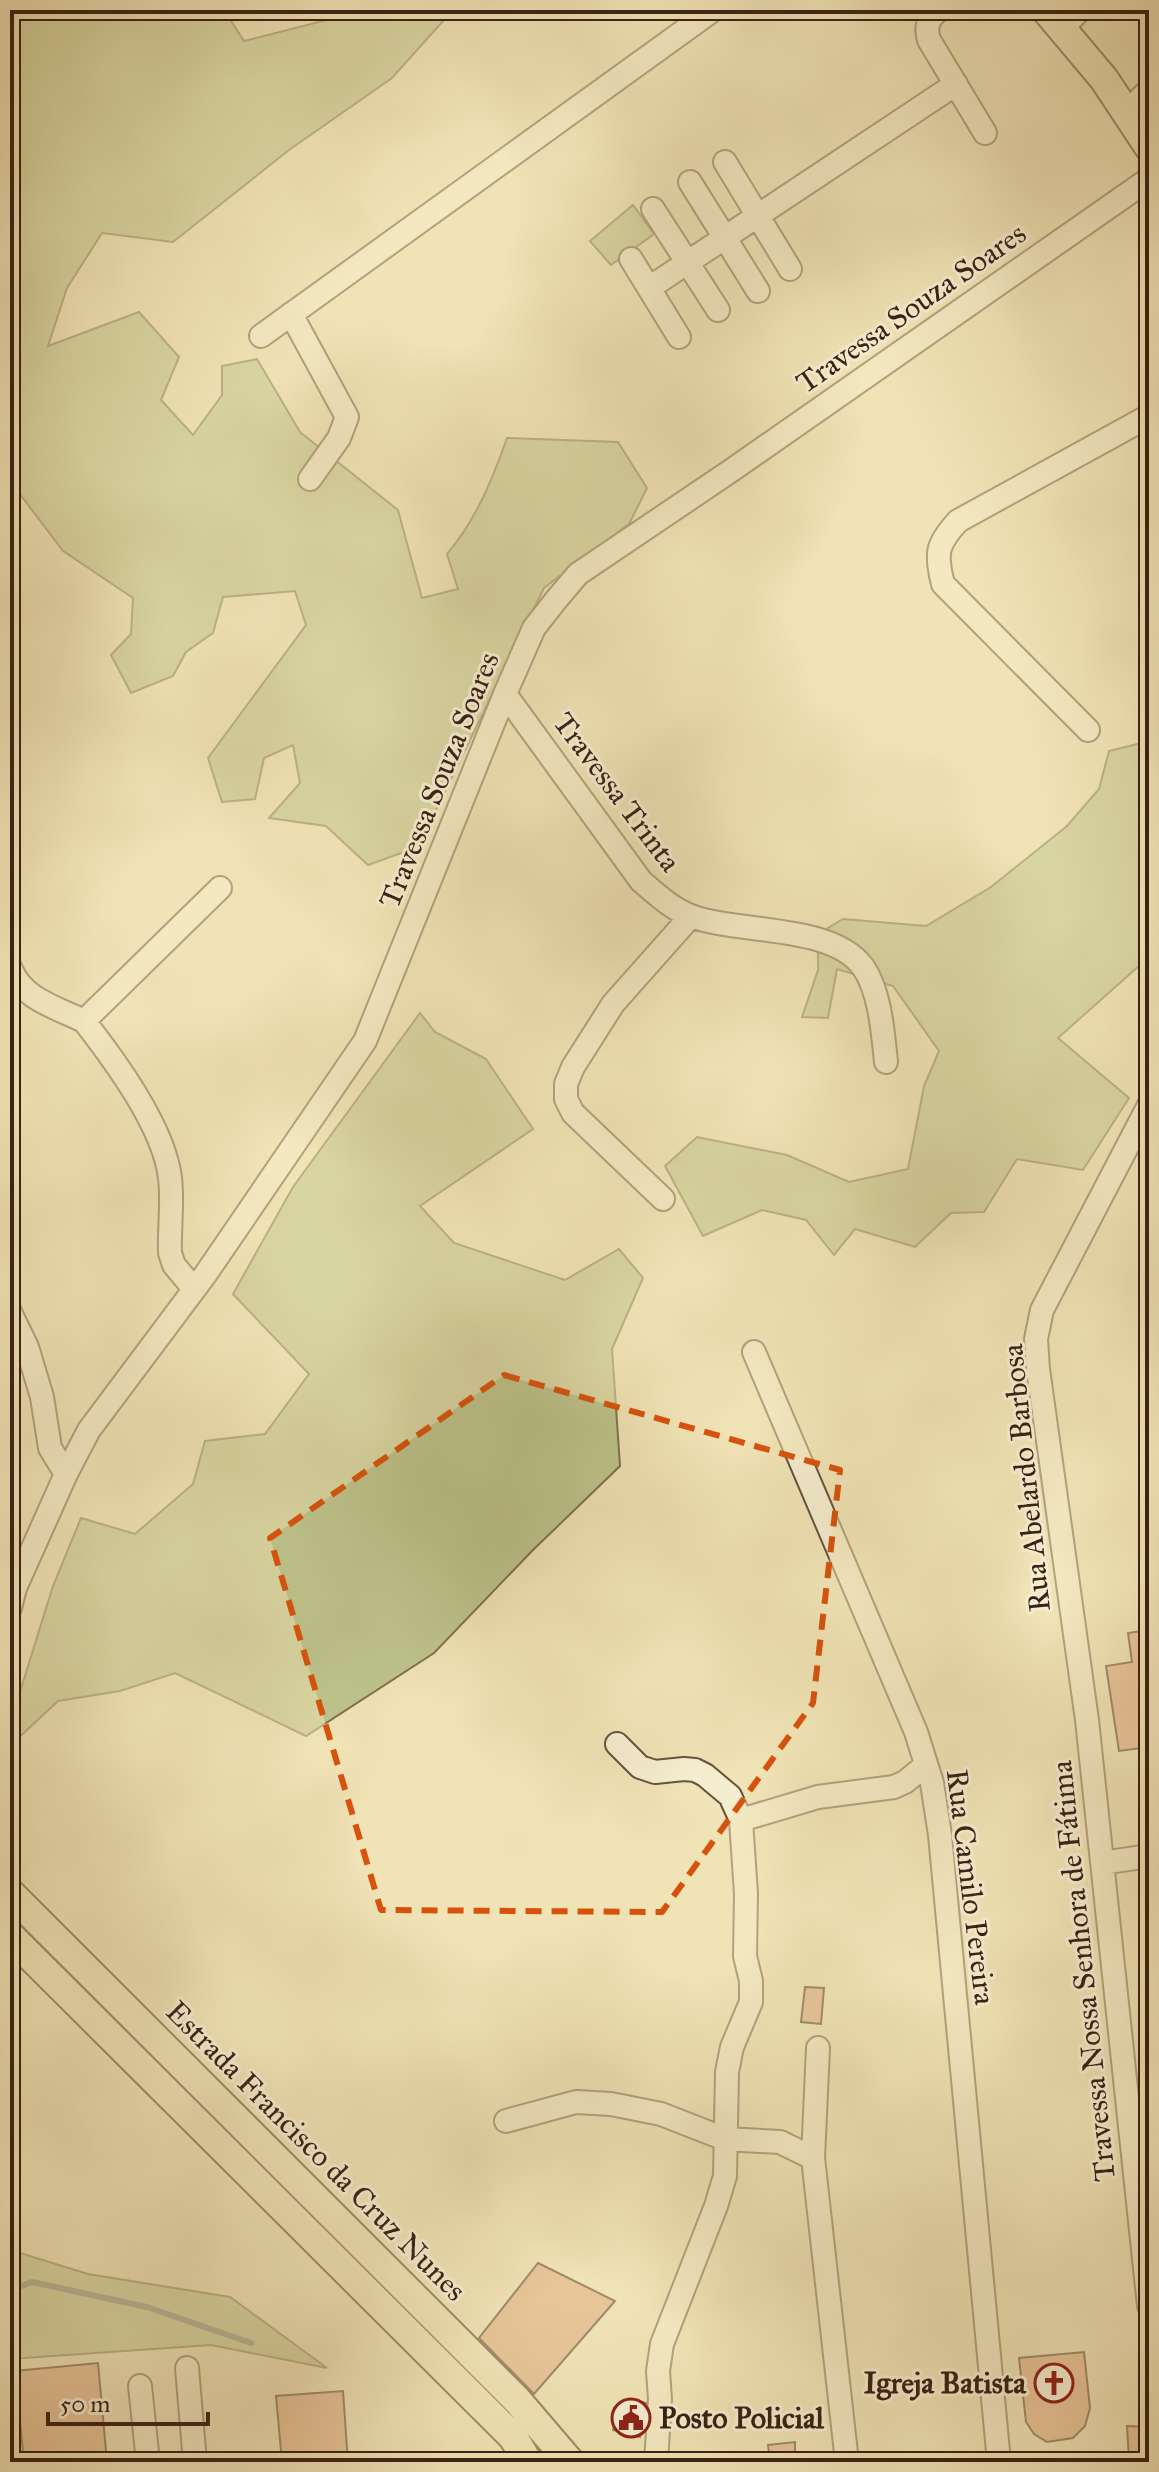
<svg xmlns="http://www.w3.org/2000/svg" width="1159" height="2472" font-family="'IM FELL Great Primer',serif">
	<rect width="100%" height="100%" fill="#f0e3b5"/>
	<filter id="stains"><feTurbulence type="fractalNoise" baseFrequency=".0025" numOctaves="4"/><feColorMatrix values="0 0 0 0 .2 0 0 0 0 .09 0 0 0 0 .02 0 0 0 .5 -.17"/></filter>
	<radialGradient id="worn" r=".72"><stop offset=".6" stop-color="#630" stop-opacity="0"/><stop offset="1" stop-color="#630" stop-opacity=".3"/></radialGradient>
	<path fill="#bdc38b" stroke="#7c7250" stroke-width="2" d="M10,10h214l20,31 122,-31h87l-61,68 -103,72 -116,92 -71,-9 -35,55 -19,58 91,-34 40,45 -18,43 32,35 29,-40v-29l35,-7 43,73 98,78 24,88 36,-9 -11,-35c29,-34 45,-74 60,-116l111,4 29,46 -18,36 -85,64 -126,259 -50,18 -42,-39 -57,-8 31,-35 -7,-38 -29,13 -9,41 -33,3 -14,-44 98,-133 -11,-34 -72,6 -10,36 -27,19 -13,24 -42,17 -20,-38 20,-21 2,-36 -70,-47 -53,-70z
		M633,205l21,29 -43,31 -21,-24z
		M1149,741v216l-91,81 71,60 -46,72 -66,-11 -33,53 -33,1 -36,34 -60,-18 -21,26 -28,-35 -44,-10 -59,26 -38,-70 32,-29 90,18 62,27 59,-13 16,-83 15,-35 -46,-65 -56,-17 -9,49 -26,-1 16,-47v-36l25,-15 83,7 65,-39 76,-61 32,-37 10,-38z
		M420,1013l15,19 51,27 47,70 -113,77 34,37 111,37 54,-31 24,29 -31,71 8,117 -87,84 -99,103 -128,83 -131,-63 -55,18 -62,10 -48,45v-22l43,-138 28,-68 54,16 58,-50 12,-43 60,-7 44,-60 -76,-80 60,-107z
		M10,2234l10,19 68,21 142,23 97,71 -116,-23 -201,14z"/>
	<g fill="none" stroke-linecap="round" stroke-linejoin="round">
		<path stroke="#757f73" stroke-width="6" d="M10,2290l22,-8 115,25 104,36"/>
	</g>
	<path fill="#dea079" stroke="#3b2114" stroke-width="2" d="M1149,1630v117l-30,4 -13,-85 26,-4 -4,-29z
		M805,1987l19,1 -3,36 -20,-2z
		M538,2263l77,38 -81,93 -55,-56z
		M1084,2352l6,56 -5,18 -12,12 -26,4 -13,-8 -8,-12 -7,-64z
		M98,2363l9,99h-83l-9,-91z
		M343,2391l5,71h-66l-6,-66z
		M630,2399l16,4 -6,34 -27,-7 7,-27 9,2z
		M1127,2426l22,1v33h-20z
		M795,2442v20h-25l-2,-17z"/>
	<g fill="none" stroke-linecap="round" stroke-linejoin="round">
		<g stroke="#68523c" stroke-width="26">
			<path id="minor" d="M939,10c-11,8 -14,17 -10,30l56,93
				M1062,28l18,-18
				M1127,112l22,-22
				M725,162l65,107
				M690,182l68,109
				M653,209l65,101
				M631,259l48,78
				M649,288l307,-204
				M291,314l56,103 -8,21 -29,41
				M261,336l452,-326
				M505,694l136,187c15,13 31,28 50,35 48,18 141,8 172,51 17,24 20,66 23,95
				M1088,730l-145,-146c-8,-31 -6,-40 15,-63l191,-105
				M10,967c12,32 45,40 74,54l136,-133
				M84,1021c31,40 80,106 86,157 3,25 -1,51 0,75l4,12 20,24
				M1149,1105l-107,205 -6,29 2,30 49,351 62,586
				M663,1199l-90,-86 -7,-14v-15l7,-17 40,-63 78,-88
				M10,1312l17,35 15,50 8,51 16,26
				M754,1352l162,380 16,51 8,52 59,627
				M10,1608l5,-20 51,-114 23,-44 116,-155 160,-234 140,-347 29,-66 22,-28 22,-26 154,-104 417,-291
				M617,1744l23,23 15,5 29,-3 11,1 10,5 25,21 11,24 5,74 -1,62 6,25v21l-19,45 -5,25 -2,104 -9,30 -54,138 -4,27 2,28 -4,63
				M741,1820l77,-23 76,-10 11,-5 21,-17
				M1102,1863l47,-7
				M818,2048l-5,110 34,304
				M506,2121l70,-19 35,2 50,10 64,25 55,3 33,16
				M187,2368l8,94
				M140,2386l8,76"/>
		</g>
		<g stroke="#3b2114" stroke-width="32">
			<path id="major" d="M1046,10l58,69 45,68
				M10,1893l507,507 53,62
				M10,1936l503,501 15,25"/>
		</g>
		<use href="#minor" stroke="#f5edcf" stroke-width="22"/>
		<use href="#major" stroke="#f0e3b5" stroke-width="28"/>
	</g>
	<path d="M0 0H1159V2472H0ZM504,1375l336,95 -27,233 -151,209 -281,-2 -111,-372z" fill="#f0e3b5" fill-opacity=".55" fill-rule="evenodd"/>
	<path fill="none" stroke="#d7530d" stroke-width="6" stroke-dasharray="16 10" stroke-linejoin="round" d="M504,1375l336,95 -27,233 -151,209 -281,-2 -111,-372z"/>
	<defs>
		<g id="church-ring" transform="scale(2)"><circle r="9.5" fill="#f5edcf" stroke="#8f2418" stroke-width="1.5"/><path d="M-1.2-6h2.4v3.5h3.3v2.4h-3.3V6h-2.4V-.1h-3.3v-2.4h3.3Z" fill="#8f2418"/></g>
		<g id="civic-ring" transform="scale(2)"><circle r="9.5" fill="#f5edcf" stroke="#8f2418" stroke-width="1.5"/><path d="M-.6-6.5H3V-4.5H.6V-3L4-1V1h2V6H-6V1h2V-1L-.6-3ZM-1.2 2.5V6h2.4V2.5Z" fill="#8f2418"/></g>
	</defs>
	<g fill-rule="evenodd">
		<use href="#church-ring" x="1054" y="2383"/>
		<use href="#civic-ring" x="631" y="2418"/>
	</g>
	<g text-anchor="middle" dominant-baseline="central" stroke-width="6" stroke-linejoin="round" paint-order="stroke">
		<g font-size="30" fill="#3b2114" stroke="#f5edcf">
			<text transform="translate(911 308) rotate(-35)">Travessa Souza Soares</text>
			<text transform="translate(439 780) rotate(-68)">Travessa Souza Soares</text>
			<text transform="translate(617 792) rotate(53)">Travessa Trinta</text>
			<text transform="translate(1026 1478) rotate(-96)">Rua Abelardo Barbosa</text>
			<text transform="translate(971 1887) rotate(83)">Rua Camilo Pereira</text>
			<text transform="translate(1083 1971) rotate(-96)">Travessa Nossa Senhora de Fátima</text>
			<text transform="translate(316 2151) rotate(45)">Estrada Francisco da Cruz Nunes</text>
		</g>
		<g font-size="30" font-weight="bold" fill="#3b2114" stroke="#f5edcf" text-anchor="end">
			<text x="1026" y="2383">Igreja Batista</text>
			<text x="659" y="2418" text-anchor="start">Posto Policial</text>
		</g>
	</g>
	<rect width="1159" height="2472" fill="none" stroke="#f0e3b5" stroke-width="40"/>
	<rect x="12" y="12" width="1135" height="2448" fill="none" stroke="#3b2114" stroke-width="4"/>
	<rect x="20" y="20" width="1119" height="2432" fill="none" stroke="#3b2114" stroke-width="2"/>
	<path d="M48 2412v12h160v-12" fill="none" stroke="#3b2114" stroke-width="4"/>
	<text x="60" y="2412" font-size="24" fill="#3b2114" stroke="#f5edcf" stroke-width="6" paint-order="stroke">50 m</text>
	<rect width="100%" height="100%" filter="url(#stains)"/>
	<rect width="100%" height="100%" fill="url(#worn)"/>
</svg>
